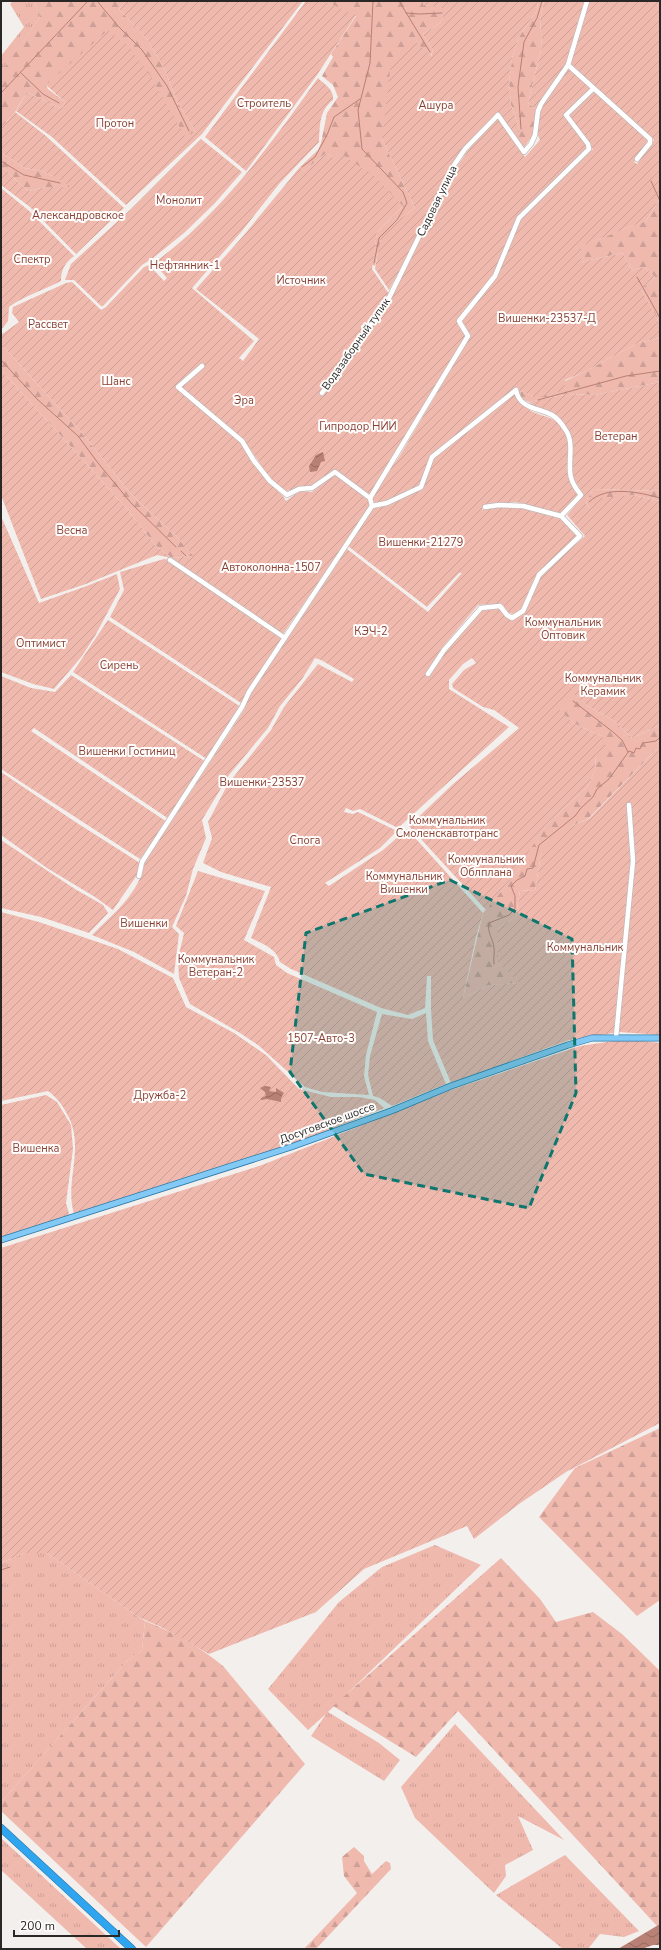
<svg xmlns="http://www.w3.org/2000/svg" width="661" height="1950" font-family="'Nunito Sans',sans-serif">
	<defs>
		<pattern id="grass-tufts" width="24" height="20" patternUnits="userSpaceOnUse"><rect width="24" height="20" fill="#efb9ae"/><path d="M3 7l-1-3M5 7V3M7 7l1-3M15 17l-1-3M17 17v-4M19 17l1-3" fill="none" stroke="#cd9f96"/></pattern>
		<pattern id="forest-firs" width="22" height="20" patternUnits="userSpaceOnUse"><rect width="22" height="20" fill="#efb9ae"/><path d="M5 1l3.5 6h-7zM16 11l3.5 6h-7z" fill="#cd9f96"/></pattern>
		<pattern id="garden-furrows" width="10" height="10" patternUnits="userSpaceOnUse"><rect width="10" height="10" fill="#efb9ae"/><path d="M-1 1l2-2M0 10L10 0M9 11l2-2" fill="none" stroke="#cd9f96"/></pattern>
		<pattern id="water-waves" width="16" height="10" patternUnits="userSpaceOnUse"><rect width="16" height="10" fill="#b98075"/><path d="M0 5q4-4 8 0t8 0" fill="none" stroke="#966960"/></pattern>
	</defs>
	<rect width="100%" height="100%" fill="#f3efed"/>
	<path fill="url(#grass-tufts)" d="M13,1h21l6,16 -35,51 -4,-4v-8l23,-29 -14,-23z
		M435,1545l46,20 -153,147 51,31 21,17 -16,21 -73,-45 15,-22 -18,16 -40,-41 71,-87 43,-35z
		M24,1553h23l91,64 7,4 -3,29 -15,11 -126,141v-239z
		M455,1724l109,116 -46,-24 15,34 -28,15 1,11 -12,17 -79,-75 -14,-31z
		M1,1839v-1l120,111h-34l-86,-79z
		M565,1855l74,76 -15,6 -24,-3 -12,15h-25l-67,-54z"/>
	<path fill="url(#forest-firs)" d="M34,1h92l-7,8 28,30 17,29 13,33 18,30 -9,8 -13,-21 -127,-33 2,4 17,13 -2,5 -4,1 -32,-16 -12,20 -14,16v-64l4,3 35,-50z
		M324,1h99l1,4 24,3 -8,15 -17,11 10,17 -51,88 33,69 -18,13 -15,15 -7,30 -3,-1 5,-33 26,-26 -77,-53 -22,18 -4,-4 18,-17 3,-7 6,-30 11,-16 -5,-12 -11,-9 11,-19 -2,-3 25,-38z
		M538,1h6l-4,19 2,26 -14,57 8,6 -3,25 -9,14 -3,-2 -7,-11 6,-4 -9,-26 -2,-22 3,-25 7,-21 18,-27z
		M1,152l23,16 19,3 27,14 -1,2h-23l-18,4 -27,-25z
		M660,198v126l-19,-35 14,-12 -11,-10 -12,3 -9,-17 -42,9 -1,-16 66,-25z
		M660,338v44l-66,13 -26,-1 -39,8 -7,-3 -4,-9 15,6 49,-23 56,-30z
		M1,344l80,88 51,63 45,42 17,19 -22,2 -17,-13 -27,-35 -127,-140z
		M593,489l67,2v10l-27,-6 -43,13 -5,-5z
		M574,693l12,12 28,16 18,17 28,-13v24h-3l-68,69 -17,8 -31,29 -6,36 -15,-1 -4,27 -19,12 23,54 -31,2 -26,13 20,-85 37,-45 1,-6 25,-37 42,-39 7,-16 1,-16 6,-18 -27,-12 -19,-16z
		M660,1428v172l-23,16 -98,-99 36,-49z
		M501,1558l39,41 16,23 37,-10 29,22 38,37v253l-3,2 -199,-215 -42,46 -83,-51z
		M145,1621c28,11 55,26 78,45l82,98 -159,183 -145,-136v-9l126,-141 15,-11z
		M354,1847l10,9v5l8,13 14,-13 4,2 1,6 -75,80h-12l53,-56 -13,-17 -2,-19z"/>
	<path fill="url(#garden-furrows)" d="M126,1h177l-101,133 -76,71 -74,-68 -36,-26 11,-19 32,16 4,-1 2,-5 -19,-17 62,-55 21,17 21,28 36,63 9,-7 -18,-30 -13,-33 -17,-29 -28,-30z
		M306,1h18l32,14 -39,60 -71,96 -41,-34z
		M423,1h115l-1,9 -18,27 -7,21 -3,25 2,22 9,26 -6,4 -15,-23 -32,34 -78,144 -14,-21 6,-33 16,-15 18,-13 -33,-69 9,-77 25,-20 15,14 2,-5 -10,-17 17,-11 7,-14 -24,-4z
		M544,1h116v197l-14,23 -65,25v16l42,-9 9,17 12,-3 11,10 -14,12 19,35v14l-22,5 -56,30 -17,7 -1,10 -30,9 -1,-3 -18,-7 -85,67 -10,30 -33,15 -14,2 -1,-8 27,-38 71,-120 -9,-15 2,-5 6,-5 29,-37 22,-56 73,-70 -25,-33 25,-25 56,50 -15,21 3,2 17,-24 -83,-76 -35,45 -8,-6 14,-57 -2,-26z
		M568,67l23,21 -27,28 23,29 1,4 -70,68 -23,57 -36,45 -2,5 9,13 -96,158 -35,-25 -26,17c-8,-1 -14,3 -23,4l-17,-14 -23,-34 -65,-55 23,-21 -28,20 66,57 24,36 17,16 3,5 14,-10 12,1 23,-18 34,26v8l-86,126 -111,-76 -15,-3 -71,29 -45,15 -40,-104v-125l127,140 27,35 17,13 21,-2 -16,-19 -45,-42 -51,-63 -80,-88v-9l18,-13 -7,-9 1,-6 53,-24 6,-1 29,28 5,-3 38,-40 5,-2 15,16 3,-3 -13,-15c67,-49 116,-118 164,-185 7,7 16,11 15,22 -14,11 -13,25 -14,42l-40,42 -37,47 -50,57 62,53 -15,17 4,3 16,-22 -63,-50 48,-54 56,-68 4,4 22,-18 9,6 8,-4 31,21 29,30 -26,26 -5,37 17,25 -70,100 3,2 60,-82 76,-149 13,-19 27,-28 27,39 15,-17c-12,-23 16,-55 28,-73z
		M15,112l31,24 78,72 -48,46 -46,-47 -29,-22v-19l27,25 18,-4h23v-2l-26,-14 -19,-3 -23,-16v-24z
		M201,139l41,33 -28,32 -30,29 -31,25 -11,7 -39,41h-2l-27,-26h-9l6,-16 60,-55z
		M1,188l27,22 46,46c-9,7 -13,13 -13,25 -17,9 -37,15 -52,26l-1,14 -7,9z
		M660,382v109l-67,-2 -8,14 5,5 10,-10 33,-3 27,6v224l-28,13 -18,-17 -28,-16 -12,-11 -17,14 18,16 27,12 4,11 -10,7 -1,16 -7,16 -42,39 -24,37 -2,6 -34,42 -77,-84 43,-41 67,-57 -25,-18 -11,-3 -30,-19 -1,-4 12,-14 12,-7 -4,-5 -9,6 -14,16v9l60,38 -111,101 -38,-19 -7,2 -7,-3 -2,4 9,2 5,-2 39,19 -17,17 -55,35 4,3 54,-36 24,-21 76,84 -7,24 -13,61 26,-13 30,-2 -21,-20 -1,-34 19,-12 4,-27 15,1 6,-36 13,-17 18,-12 18,-8 67,-69h3v286l-40,-3 -51,8 -118,43 -18,-43 -2,-31v-33h-4l-2,32 -17,7 -27,-7 -90,-39 -11,-7c-4,-14 -17,-18 -29,-24l20,-51 -50,-15 -18,-9 9,-25 -4,-16 20,-38 43,-54 13,-23 34,-43 34,18 2,-3 -33,-19 -6,-2 -13,21 -22,27 -12,22 -39,47 -27,45 4,18 -13,31 -7,27 -14,31 7,7 -5,40 -40,-22 -42,-17c22,-22 47,-41 53,-73l99,-152 4,-12 99,-149 81,63 34,-39h-3l-32,34 -79,-61 24,-37 50,-19 11,-31 82,-66c3,6 8,12 13,16 15,10 29,5 37,25 6,12 1,24 2,36 1,10 7,17 11,25l-17,19 -45,-12 -33,4 -1,4 14,-2h24l24,6 17,5 16,17 -40,37 -16,36 -7,5 -5,-1 -6,-8 -12,-1 -13,1 -37,44 -16,26 3,2 20,-29 33,-39h20l6,9 17,-6 17,-38 44,-38 -18,-21 17,-20 -11,-17v-31l-3,-13 -8,-13 -9,-8 -14,-4 -10,-7 39,-8 26,1z
		M1,516l38,87 45,-16 33,-13 3,15 -25,47 -13,20 -28,33 -21,-5 -32,-12z
		M164,559l6,1 113,78 -42,65 -131,-86 14,-27 -4,-18z
		M108,620l133,87 -34,52 -134,-87z
		M71,675l135,87 -37,57 -135,-91 -3,3 136,91 -27,37 -139,-90v-93l30,12 24,4z
		M1,772l76,51 63,40 -3,12 -24,35 -18,-13 -48,-29 -46,-33z
		M1,840l74,49 28,16 5,8 -19,20 -48,-16 -40,-9z
		M198,871l67,20 -21,49 30,17 2,8 11,8 90,39 -11,43 -2,21 5,19 -47,-3 -17,-5 -47,-42 -18,-12 -50,-29 -11,-26 -1,-19 6,-26 -8,-7z
		M1,912l38,10 79,27 55,29 13,29 48,26 32,22 33,34 32,8h28l16,3 9,8 -115,46 -52,17 -143,43c-10,-34 12,-67 -7,-100 -5,-10 -10,-16 -19,-23l-47,10z
		M426,1013l2,28 18,43 -54,22 -12,-8 -7,-2 -5,-21 2,-19 12,-42 30,5z
		M627,1039l33,4v380l-94,49 -47,32 -45,35 -7,-13 -103,43 -48,43 -107,42 -48,-27 -23,-10 -91,-64h-23l-23,10v-315l261,-83 189,-75 129,-44z
		M46,1095l11,7 14,23 2,24 -7,54 4,14 -69,20v-132z"/>
	<path fill="url(#water-waves)" d="M323,452l2,9 -4,1 -4,9 -7,1 -1,-6 7,-11z
		M264,1086l7,1 -2,4 7,1v-4l8,5 -3,5v4l-14,-3 -6,1v-2l5,-2 -1,-4 -5,-4z
		M660,1924v21h-7l-11,4h-24z"/>
	<g fill="none" stroke-linecap="round" stroke-linejoin="round">
		<path stroke="#b98075" stroke-width="1" d="M97,1l21,25 24,24 25,36 22,45
			M373,1l-3,62 -12,47 4,39 41,43 4,11 -10,17 -18,18 -5,25
			M399,1l31,51
			M406,13l14,1 22,-1
			M20,72l23,22 16,9
			M1,93l87,-92
			M521,129l-3,-42 6,-45 13,-24 5,-17
			M1,161l23,14 36,8
			M302,167l13,-10 12,-22 7,-18 26,-18
			M651,181l9,20
			M637,277l23,41
			M1,360l36,39 41,37 20,27 33,40 45,44
			M538,400l88,-24 34,-5
			M589,502c17,-17 50,-10 71,-4
			M181,551l5,5
			M573,701l40,31 9,8 6,12
			M494,964c-1,-7 1,-11 0,-16 -1,-10 -7,-15 -5,-25l20,-8 6,-6v-13l-4,-10 6,-6 8,-4 2,-7 6,-1 6,-23 36,-29 6,-8 12,-11 4,-8 12,-10 20,-28 5,2 2,-5 4,1 3,-6 13,-2 4,-4
			M1,1570l9,-3"/>
		<g stroke="#bfbab9" stroke-width="6">
			<path id="minor" d="M568,65l82,74v4l-13,16
				M322,393l66,-93 66,-135 11,-16 33,-34 26,37 7,-8 4,-9 3,-24 3,-7 27,-39 19,-64
				M370,498l98,-162 -9,-15 36,-45 24,-58 70,-69 -1,-5 -22,-29 27,-26
				M372,506l15,-3 34,-16 11,-30 84,-67c3,19 24,18 36,25 5,3 10,9 13,14 9,12 4,27 5,42 0,9 5,17 11,24l-20,21
				M170,560l115,78
				M428,674l16,-24 37,-42 19,-2 7,9 5,3 11,-7 16,-36 41,-39 -19,-20 -38,-10 -24,-1 -14,2
				M139,876l3,-14 100,-155 7,-15 123,-186 -2,-8 -35,-26 -23,16 -13,1 -12,6 -17,-14 -16,-20 -12,-20 -64,-54 24,-21
				M616,1037l17,-176 -4,-56"/>
		</g>
		<g stroke="#2c79a8" stroke-width="7">
			<path id="major" d="M1,1240l290,-93 100,-36 60,-25 117,-41 24,-7h68"/>
		</g>
		<g stroke="#2c79a8" stroke-width="8">
			<path id="highway" d="M1,1828l131,121"/>
		</g>
		<use href="#minor" stroke="#fff" stroke-width="4.5"/>
		<use href="#major" stroke="#82c9f5" stroke-width="5.5"/>
		<use href="#highway" stroke="#2ea5ee" stroke-width="7"/>
	</g>
	<path fill="#0f766e" fill-opacity="0.2" stroke="#0f766e" stroke-width="3" stroke-dasharray="8 5" stroke-linejoin="round" d="M450,880l122,59 4,154 -47,115 -165,-34 -74,-102 16,-139z"/>
	<g text-anchor="middle" dominant-baseline="central" stroke-width="4" stroke-linejoin="round" paint-order="stroke">
		<g font-size="11" fill="#883f32" stroke="#fefdfc">
			<text x="264" y="103">Строитель</text>
			<text x="436" y="105">Ашура</text>
			<text x="115" y="123">Протон</text>
			<text x="179" y="200">Монолит</text>
			<text x="78" y="215">Александровское</text>
			<text x="32" y="259">Спектр</text>
			<text x="185" y="265">Нефтянник-1</text>
			<text x="301" y="280">Источник</text>
			<text x="547" y="318">Вишенки-23537-Д</text>
			<text x="48" y="324">Рассвет</text>
			<text x="116" y="381">Шанс</text>
			<text x="244" y="400">Эра</text>
			<text x="358" y="426">Гипродор НИИ</text>
			<text x="616" y="436">Ветеран</text>
			<text x="72" y="530">Весна</text>
			<text x="421" y="542">Вишенки-21279</text>
			<text x="271" y="567">Автоколонна-1507</text>
			<text x="563" y="622">Коммунальник<tspan x="563" dy="13">Оптовик</tspan></text>
			<text x="371" y="631">КЭЧ-2</text>
			<text x="41" y="643">Оптимист</text>
			<text x="119" y="665">Сирень</text>
			<text x="603" y="678">Коммунальник<tspan x="603" dy="13">Керамик</tspan></text>
			<text x="127" y="751">Вишенки Гостиниц</text>
			<text x="262" y="782">Вишенки-23537</text>
			<text x="447" y="820">Коммунальник<tspan x="447" dy="13">Смоленскавтотранс</tspan></text>
			<text x="305" y="840">Спога</text>
			<text x="486" y="859">Коммунальник<tspan x="486" dy="13">Облплана</tspan></text>
			<text x="404" y="876">Коммунальник<tspan x="404" dy="13">Вишенки</tspan></text>
			<text x="144" y="923">Вишенки</text>
			<text x="585" y="947">Коммунальник</text>
			<text x="216" y="959">Коммунальник<tspan x="216" dy="13">Ветеран-2</tspan></text>
			<text x="321" y="1038">1507-Авто-3</text>
			<text x="160" y="1095">Дружба-2</text>
			<text x="36" y="1148">Вишенка</text>
		</g>
		<g font-size="11" fill="#292827" stroke="#fefdfc">
			<text transform="translate(437 201) rotate(-64)">Садовая улица</text>
			<text transform="translate(356 344) rotate(-55)">Водазаборный тупик</text>
			<text transform="translate(327 1123) rotate(-20)">Досуговское шоссе</text>
		</g>
	</g>
	<rect width="661" height="1950" fill="none" stroke="#292827" stroke-width="4"/>
	<path d="M14 1930v6h105v-6" fill="none" stroke="#292827" stroke-width="2"/>
	<text x="20" y="1930" font-size="12" fill="#292827" stroke="#fefdfc" stroke-width="3" paint-order="stroke">200 m</text>
</svg>
